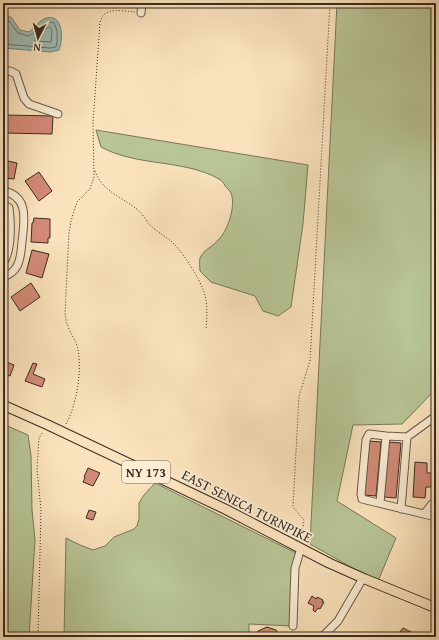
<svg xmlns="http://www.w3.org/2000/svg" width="439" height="640" font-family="'Gentium Book Plus',serif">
	<rect width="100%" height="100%" fill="#fae3bc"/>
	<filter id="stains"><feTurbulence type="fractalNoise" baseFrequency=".005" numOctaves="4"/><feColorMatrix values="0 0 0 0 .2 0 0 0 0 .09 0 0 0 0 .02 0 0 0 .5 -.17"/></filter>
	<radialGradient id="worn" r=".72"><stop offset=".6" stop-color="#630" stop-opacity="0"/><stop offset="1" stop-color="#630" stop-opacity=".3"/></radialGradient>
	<path fill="#b8c596" stroke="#78785c" d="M337,3h99v386l-34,35 -49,1 -16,76 59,37 -18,43 -20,-10 -48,-27z
		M96,130l212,35 -5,59 -12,83 -13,9 -15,-5 -8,-15 -44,-14 -11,-11c0,-4 -1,-9 0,-13 4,-9 13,-11 19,-19 9,-9 17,-33 12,-46 -1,-2 -4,-5 -6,-7 -1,-3 -3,-5 -6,-7 -35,-20 -81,-12 -118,-32z
		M3,424l25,11 3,21 1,54 3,30 -6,97h-26z
		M155,483l141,70 -5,73 -42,-2v13h-185l2,-99 14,7 13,5 12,-4 9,-9 20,-8 3,-3 2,-7v-16l5,-8z"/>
	<path fill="#9fbdb6" stroke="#76837b" d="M3,16l8,1 9,13 9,2c6,-4 11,-13 18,-14 17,-4 16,23 12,32l-9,2 -47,-4z"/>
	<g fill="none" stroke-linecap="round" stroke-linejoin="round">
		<path stroke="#6c746c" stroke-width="1" d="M3,20l6,1 9,12 10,3c10,-3 14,-15 25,-14 5,6 5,17 3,25l-6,1 -47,-4
			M49,27l3,3 -1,12 -16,-1v-3z"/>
	</g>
	<path fill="#d38a77" stroke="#382c23" d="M3,72h5l-2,43 47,1 -1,18 -49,-1z
		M3,160l14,3 -3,16 -11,-1z
		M39,172l13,19 -13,10 -14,-20z
		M34,218l16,1v19h-2v5l-17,-1 1,-19h1z
		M32,250l17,4 -7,24 -16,-5z
		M31,283l9,14 -20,14 -9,-14z
		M4,361l10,4 -4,11 -7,-3z
		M33,363l4,1 -4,10 12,5 -3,8 -17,-6z
		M368,441l13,1 -5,54 -12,-1z
		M389,442l12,1 -5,55 -12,-1z
		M415,462l12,1v10h9v14h-10l-1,11 -12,-1z
		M88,468l12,5 -7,13 -10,-4 2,-4 -1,-1z
		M89,510l7,2 -3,8 -7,-2z
		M312,596l4,3 1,-2 6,3 -1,2h2l-4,7 -2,-1 -3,4 -2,-2 1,-4 -6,-3z
		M267,627l9,3 5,7h-28l5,-6z
		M403,628l12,6 -2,3h-15l1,-4z"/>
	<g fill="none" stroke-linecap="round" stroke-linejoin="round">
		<g stroke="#685a49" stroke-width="9">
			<path id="minor" d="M141,13l1,-10
				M3,71h7l6,3 8,24 5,6 29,10
				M3,191c27,5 21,31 19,51 -1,8 -1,17 -5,24 -3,6 -8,9 -14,11
				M3,204l6,4c2,14 3,43 -6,55
				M386,436l-17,-2 -3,6 -5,54 1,5 74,18
				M380,503l6,-67 21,1
				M401,509l6,-72 29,-21
				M424,514l8,-10 4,-3
				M293,626l2,-58 6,-20
				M322,637l16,-16 25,-43"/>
		</g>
		<g stroke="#382c23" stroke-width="11">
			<path id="major" d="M3,405l45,20 177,84 104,54 36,16 71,29"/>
		</g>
		<path stroke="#382c23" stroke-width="1" stroke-dasharray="1 2" stroke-linecap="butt" d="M95,171c7,21 30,27 45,41 3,3 6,8 9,12 7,8 19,13 26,21 11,12 24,33 29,47 4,12 3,25 2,37
			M66,424c11,-20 17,-57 11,-78 -2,-7 -7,-13 -9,-20 -2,-3 -2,-8 -3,-12l4,-81 2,-12 4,-13 2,-6 13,-13 4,-12 -1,-54 7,-100c3,-17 22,-12 35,-11
			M298,537l5,-10 1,-7 -11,-13 6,-111 11,-35 20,-358
			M38,637l3,-127 -4,-41 2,-31 4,-6"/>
		<use href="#minor" stroke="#fcedd3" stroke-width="7"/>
		<use href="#major" stroke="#fae3bc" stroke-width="9"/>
	</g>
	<g text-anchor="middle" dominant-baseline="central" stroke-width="3.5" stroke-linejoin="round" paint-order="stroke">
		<rect fill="#fcedd3" stroke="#736658" stroke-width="1" x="122" y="461" width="48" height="22" rx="3"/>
		<g font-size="13" font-weight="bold" fill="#382c23">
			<text x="146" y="472">NY 173</text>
		</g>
		<g font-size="14" fill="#382c23" stroke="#fcedd3">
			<text transform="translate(247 506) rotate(27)">EAST SENECA TURNPIKE</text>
		</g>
	</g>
	<rect width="439" height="640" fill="none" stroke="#fae3bc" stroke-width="16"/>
	<rect x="4" y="4" width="431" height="632" fill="none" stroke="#382c23" stroke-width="2"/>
	<rect x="8" y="8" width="423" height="624" fill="none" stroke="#382c23"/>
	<g transform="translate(38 38) rotate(186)" stroke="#fcedd3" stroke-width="3" paint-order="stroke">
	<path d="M0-3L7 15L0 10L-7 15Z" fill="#382c23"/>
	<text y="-6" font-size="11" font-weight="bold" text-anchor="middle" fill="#382c23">N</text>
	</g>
	<rect width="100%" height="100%" filter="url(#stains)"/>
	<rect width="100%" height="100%" fill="url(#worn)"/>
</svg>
